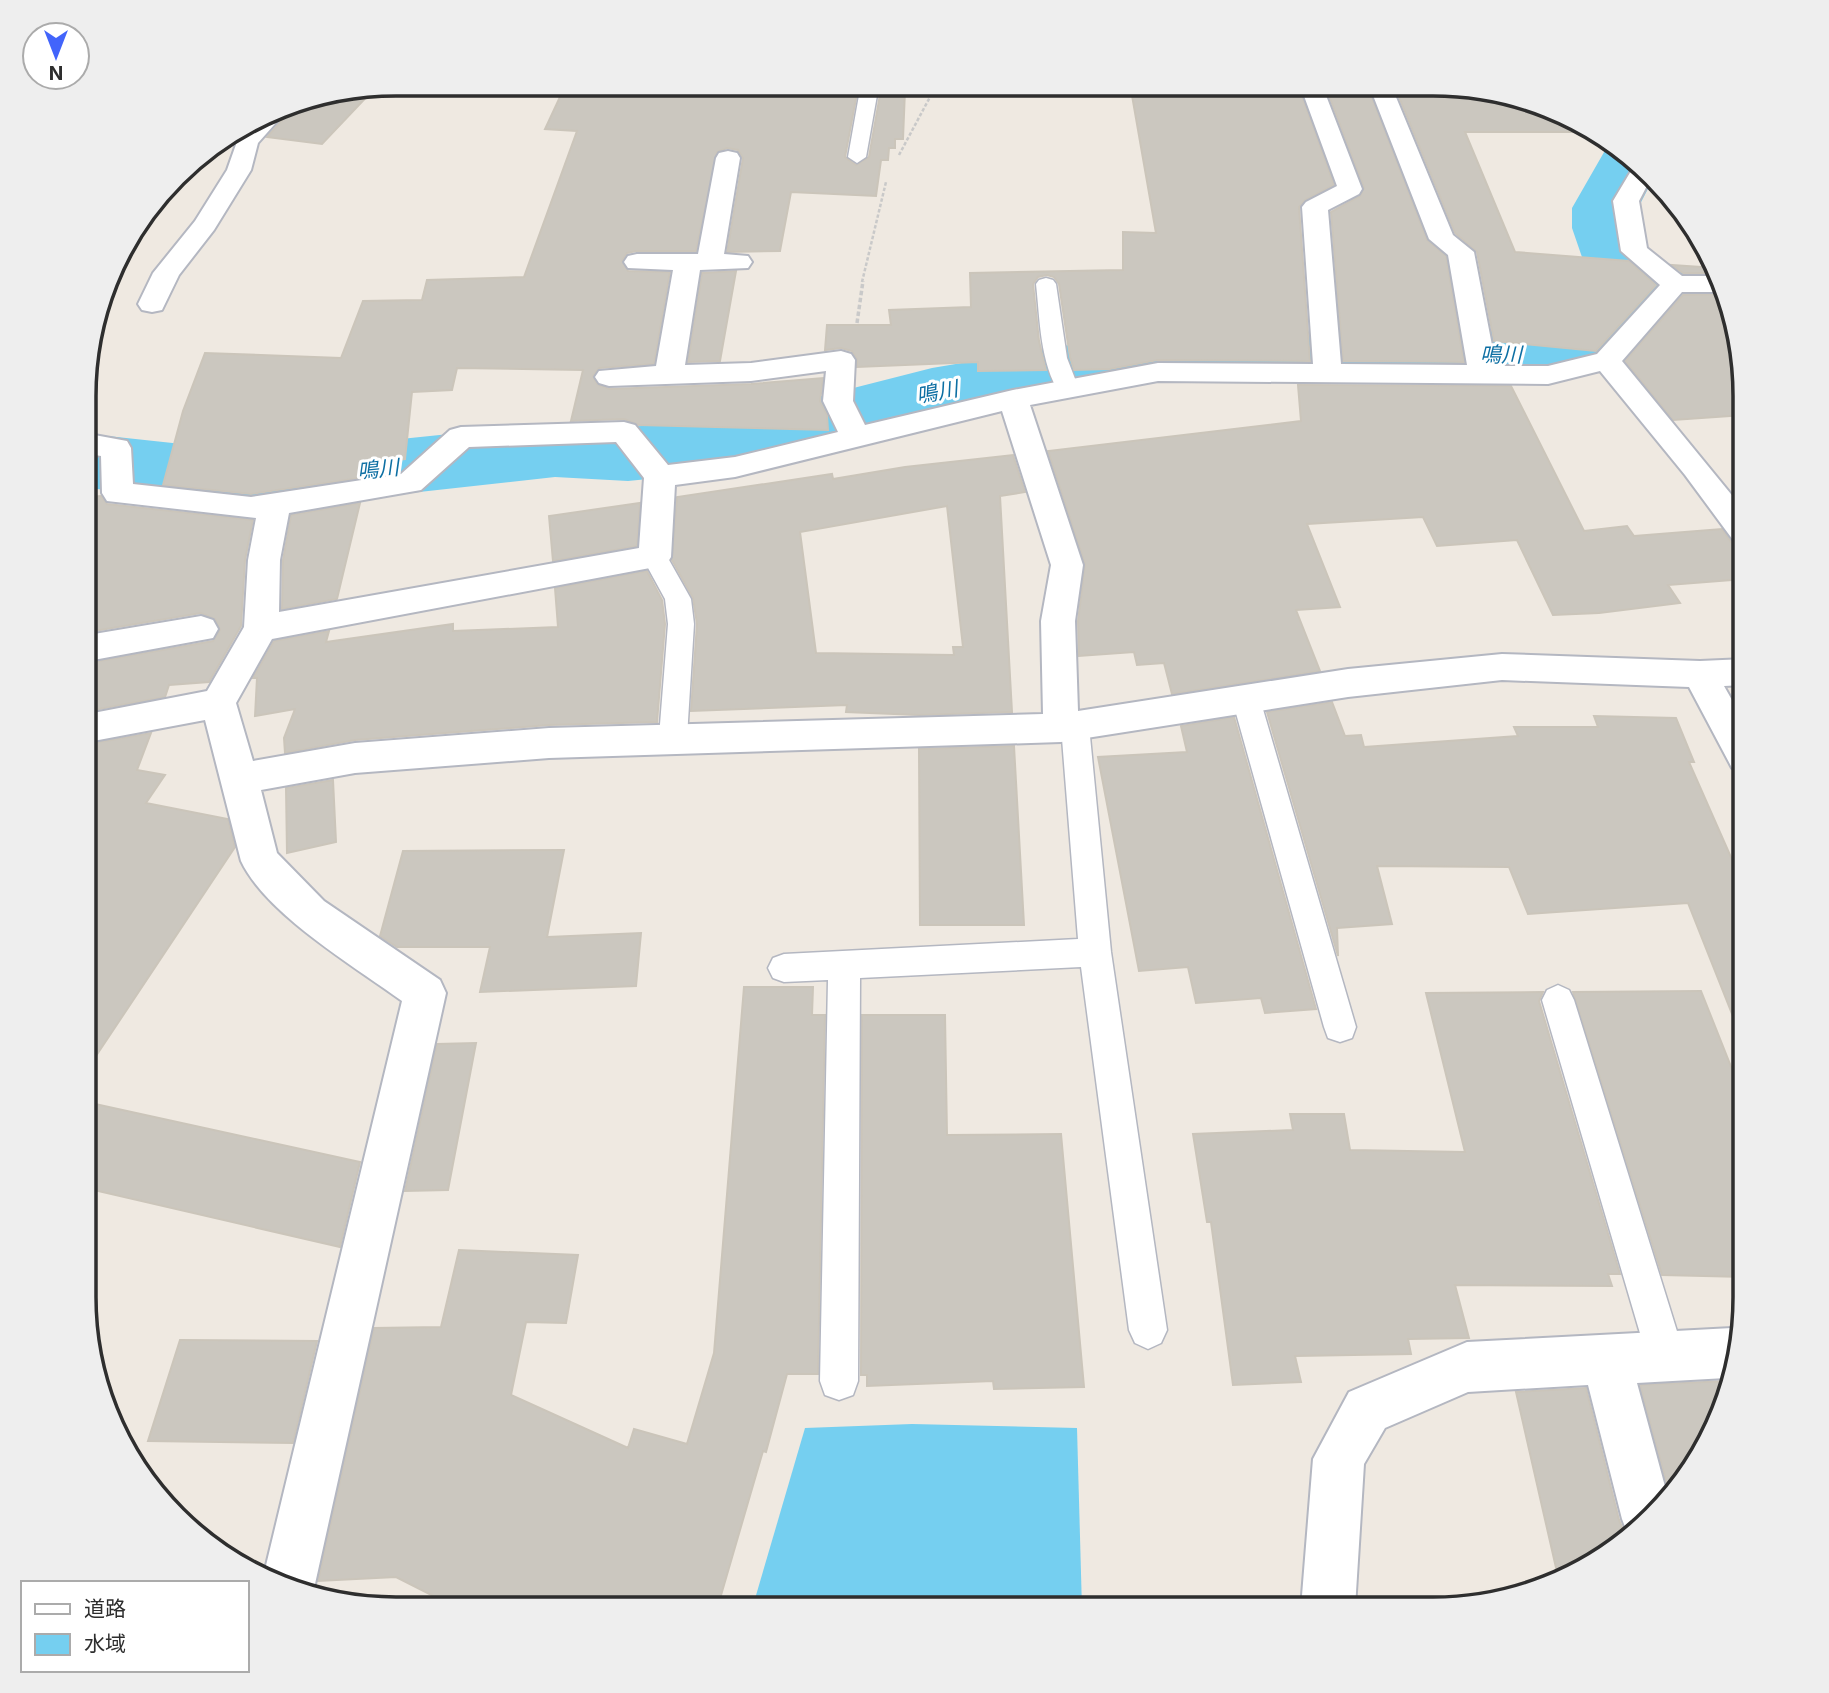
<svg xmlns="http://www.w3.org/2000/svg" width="1829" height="1693" font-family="Inter,'Noto Sans JP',sans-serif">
	<rect width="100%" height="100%" fill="#efe9e1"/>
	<path fill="#75cff0" d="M912,1424l165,4 5,181h-330l53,-181z"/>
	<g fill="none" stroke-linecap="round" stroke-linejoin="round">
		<path fill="#75cff0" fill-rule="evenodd" d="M1719,272l3,7 -96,2 -6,-4 6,-4z"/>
		<path fill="#75cff0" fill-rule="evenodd" d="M1607,147h4l42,32 -15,29 2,20 23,61c-29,56 -61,73 -121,88l-395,1 -213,39 -108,30 -118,26 -80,8 -73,-4 -290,32 -176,-21v-54l176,19 290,-30 73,4 80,-6 118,-26 106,-27 215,-36 388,-1c23,-9 45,-20 58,-42l-21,-61v-20z"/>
	</g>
	<path fill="#cbc7bf" stroke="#cbc5ba" stroke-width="2" fill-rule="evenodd" d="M566,84h227l65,4 -13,69 11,8 13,-8 12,-68 24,1 -2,49h-8v9h-6l-1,12h-7l-5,36 -85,-4 -11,59 -53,1 16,-94 -5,-8 -11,-2 -10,4 -21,99h-60l-9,2 -5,8 6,10 42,1 -16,92 -55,4 -6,8 4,8 12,5 142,-5 72,-6 -3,23 7,14 1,15 -189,-5 -15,-6 -53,2 12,-51 -126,-2 -5,22 -40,2 -7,67 -35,4 -3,14 -116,17 -88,-9 20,-74 22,-58 136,5 22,-57 59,-1 5,-20 97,-3 53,-146 -32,-2z
		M1130,84l168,1 36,100 -29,15 -6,7 11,154 -152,-1 -48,9 -36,1 -4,-13 -11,-73 -5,-7 -7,-2 -9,2 -5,7 6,57 7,29 -68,1v-9l-121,5v-8l-5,-8 -11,-3 -16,2 2,-25h64l-2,-15 82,-3 -1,-34 153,-3v-38l33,1z
		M1325,85h42l60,155 19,16 18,106 -121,-1 -12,-149 29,-16 4,-8z
		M1394,85h59l118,31 5,4 -2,12h-109l50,120 114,9 27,24 -60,66 -102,-10 -17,-89 -22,-19z
		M375,88l-53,56 -55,-7 17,-19 2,-12 10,-5z
		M1672,265l44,3 3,5h-36z
		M736,271l-16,90 -32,1 14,-89z
		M1725,294l19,82v39l-71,5 -48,-59 58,-66z
		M1298,385l213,1 73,145 43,-5 7,10 88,-7 9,13 13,3v34l-76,6 12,18 -81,10 -46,2 -36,-75 -80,6 -14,-29 -116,7 33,83 -44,3 24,61 -148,23 -8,-31 -27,2 -3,-13 -55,4 -1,-35 7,-57 -37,-113 253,-30z
		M1013,455l12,37 -25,4 12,216 -93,3 -73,-3 1,-7 -156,6 6,-87 -4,-26 -21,-38 5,-63 155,-23 1,5 72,-12zM947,506l16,141h-10l1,8 -138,-2 -16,-121z
		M101,496l6,8 146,16 -8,40 -4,66 -32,56 -40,3 -4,12 -77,14v-48l125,-22 7,-11 -5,-11 -14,-6 -113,19 1,-135z
		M360,503l-23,96 -55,10 1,-49 8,-45z
		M640,503l-3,43 -84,15 -4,-45z
		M647,571l15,29 3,24 -8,98 -108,3 -194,15 -70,13 -1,-15 11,-29 -40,7 2,-38h-4l21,-37 55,-10 -3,11 127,-18v7l105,-4 -3,-39z
		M1332,702l13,34 16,-1 3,12 154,-11 -4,-9h84l-4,-11 82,2 18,44h-5l56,127v149l-3,1 -54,-136 -160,11 -19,-47 -132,-1 15,58 -55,4 1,28 -71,-244z
		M1234,717l82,292 -51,4 -4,-15 -65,5 -8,-36 -49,4 -41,-214 89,-5 -6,-26z
		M151,733l-14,37 28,5 -19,28 82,16 7,28 -149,224 2,-327z
		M1014,746l10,179h-104l-1,-176z
		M333,780l3,62 -49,11 -1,-65z
		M564,850l-17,87 94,-4 -5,53 -156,6 10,-45h-93l-17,-11 23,-85z
		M744,987h69l-1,28h13l-7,359h-31l-21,78 -3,-1 -46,158h-258l-63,-32 -78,4 56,-253 67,-1 18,-77 119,5 -12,68 -40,-1 -15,73 117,53 6,-19 53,15 27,-91z
		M1701,991l44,111v175l-83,-2 -89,-283z
		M1543,992l-4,9 81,273h-12l4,12 -157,-1 14,53 -61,1 3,15 -116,2 6,26 -68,3 -22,-163h-4l-14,-88 100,-4 -3,-16h54l6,36 115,2 -39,-159z
		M862,1015h83l2,120 114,-1 23,253 -90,2 -1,-8 -126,5v-11h-6z
		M476,1043l-28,147 -43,1 32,-147z
		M86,1102l274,60 -20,85 -255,-59z
		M180,1340l137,1 -24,102 -145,-2z
		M1726,1381l-13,53 -44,58 -29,-107z
		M1586,1388l33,132 8,19 -68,42 -43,-189z"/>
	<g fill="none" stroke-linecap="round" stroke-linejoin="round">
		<g stroke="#b4b7c1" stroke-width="3">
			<path id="service" d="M861,84h18l-13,73 -9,6 -9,-6z
				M1046,278l7,2 3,4 11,74 12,31 -3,5h-16c-20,-31 -20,-74 -24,-110l3,-4z
				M655,548l9,3 27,48 3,25 -7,113 -4,8 -10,3 -10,-3 -4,-8 9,-113 -3,-25 -23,-42 4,-6z
				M1246,688l10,3 4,8 96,328 -4,11 -12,4 -12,-4 -4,-11 -92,-328 4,-8z
				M1075,715l10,3 4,8 22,226 56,378 -6,13 -13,6 -13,-6 -6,-13 -48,-363 -221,11 -2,403 -5,14 -14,5 -14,-5 -5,-14 8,-401 -44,2 -11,-4 -5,-10 5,-10 11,-4 294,-15 -17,-213 4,-8z
				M1558,985l11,5 5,10 111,357 -6,13 -13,6 -13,-6 -6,-13 -105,-357 5,-10z"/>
		</g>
		<g stroke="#b4b7c1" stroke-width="4">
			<path id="minor" d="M1300,85h22l40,104 -3,5 -31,16 13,154 126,1 -19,-110 -19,-16 -60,-154h22l62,150 21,17 22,114h52l49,-12 63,-69 -39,-34 -8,-50 21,-35 17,12 -12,23 8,47 35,28h39l4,16h-43l-60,69 122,149v33l-11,-3 -48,-65 -85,-104 -52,13 -390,-3 -128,24 53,160 -8,56 3,90 270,-42 154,-15 198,7 45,-2v26l-21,1 21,37v50l-13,-5 -43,-81 -187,-7 -154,17 -287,45 -512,16 -194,15 -94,17 16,63 47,48 116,79 6,13 -131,591 -2,6 -50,-12 139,-577c-48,-35 -136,-87 -161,-140l-36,-141 -117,22v-28l119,-23 37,-64 4,-67 8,-42 -149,-17 -5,-8 -1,-37 -12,-2v-20l38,7 4,7 2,36 118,13 150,-23 49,-44 11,-3 163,-5 11,3 33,40 67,-8 103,-25 -15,-31 3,-30 -75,10 -142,5 -10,-3 -4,-6 4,-6 57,-5 17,-96 -45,-2 -4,-6 4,-6 9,-2h61l18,-96 3,-5 9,-2 9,2 3,5 -16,96 24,2 4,6 -4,6 -48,2 -15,95 66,-2 90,-12 10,3 4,6 -2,41 12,24 148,-35 145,-27 155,1 -11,-157 4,-5 31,-16zM1002,411l49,154 -10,56 2,93 -494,14 -194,15 -102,18 -17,-58 36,-64 394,-74 5,-8 4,-72 60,-8zM616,442l28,36 -5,70 -360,64 1,-52 9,-47 132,-23 48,-43z
				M278,111l4,5 -24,27 -7,27 -37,60 -35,45 -17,35 -10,2 -10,-2 -4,-6 15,-31 42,-52 32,-51 12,-34z
				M201,616l12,4 5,9 -5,9 -125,23v-26z
				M1732,1328l5,3 -11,47 -89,5 30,111 -29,38 -9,5 -7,-18 -34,-134 -120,7 -83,36 -21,36 -9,144h-54l12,-149 36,-67 118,-50z"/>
		</g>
		<path stroke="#c9c9c9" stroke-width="2.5" stroke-dasharray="3.5 2" stroke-linecap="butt" d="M899,155l31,-58 3,-13
			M862,282l24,-100"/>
		<path stroke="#c9c9c9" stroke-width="3.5" stroke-dasharray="4.5 2.5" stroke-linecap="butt" d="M857,323l6,-42"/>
		<use href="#service" fill="#fff" fill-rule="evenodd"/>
		<use href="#minor" fill="#fff" fill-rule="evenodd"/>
	</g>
	<g text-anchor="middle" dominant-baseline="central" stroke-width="6" stroke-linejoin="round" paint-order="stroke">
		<g font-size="21" font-style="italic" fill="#0d6fa3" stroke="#fff">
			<text x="1501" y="354">鳴川</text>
			<text transform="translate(937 392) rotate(-11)">鳴川</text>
			<text transform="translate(378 469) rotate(-6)">鳴川</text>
		</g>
	</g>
	<path d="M0 0H1829V1693H0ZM396 96H1433A300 300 0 0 1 1733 396V1297A300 300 0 0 1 1433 1597H396A300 300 0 0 1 96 1297V396A300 300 0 0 1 396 96Z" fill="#eee" fill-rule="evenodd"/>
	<path fill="none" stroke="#2e2e2e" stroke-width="3.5" d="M396 96H1433A300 300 0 0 1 1733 396V1297A300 300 0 0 1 1433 1597H396A300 300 0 0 1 96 1297V396A300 300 0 0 1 396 96Z"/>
	<rect x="21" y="1581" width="228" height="91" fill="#ffffff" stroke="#ababab" stroke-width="2"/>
	<rect x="35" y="1604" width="35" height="10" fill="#ffffff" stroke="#ababab" stroke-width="2"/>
	<text x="84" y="1616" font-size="21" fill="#2e2e2e">道路</text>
	<rect x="35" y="1634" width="35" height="21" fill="#75cff0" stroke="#ababab" stroke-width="2"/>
	<text x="84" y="1651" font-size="21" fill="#2e2e2e">水域</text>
	<g transform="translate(56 56) rotate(180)"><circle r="33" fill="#ffffff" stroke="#ababab" stroke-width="2"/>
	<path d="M0-5L12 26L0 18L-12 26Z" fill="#4264fb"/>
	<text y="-10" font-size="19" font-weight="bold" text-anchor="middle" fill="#2e2e2e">N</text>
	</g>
</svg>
